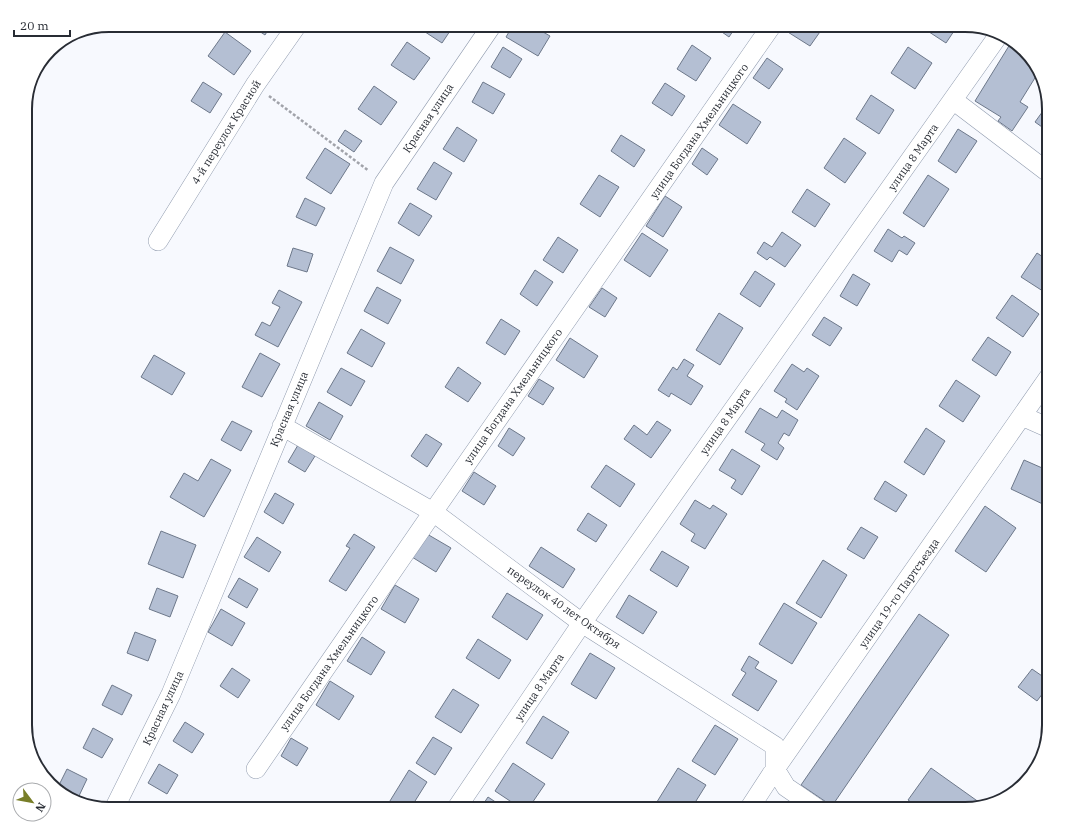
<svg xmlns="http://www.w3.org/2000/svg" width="1074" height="834" font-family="'IBM Plex Serif',serif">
	<rect width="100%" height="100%" fill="#f7f9fe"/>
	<path fill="#b4bfd3" stroke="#6d788a" d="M250,25h21l-6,10z
		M421,25h33l-12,18 -23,-15z
		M513,25h18l19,11 -12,20 -32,-19z
		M712,25h25l-8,12z
		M786,25h29l7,4 -12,17 -27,-17z
		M925,25h33l-12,18 -23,-15z
		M225,32l26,19 -17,24 -26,-19z
		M1012,41l4,2 25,31 -3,-1 -18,29 8,5 -16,24 -14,-10 3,-4 -26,-16z
		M407,42l23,16 -16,22 -23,-15z
		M692,45l19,13 -15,23 -19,-12z
		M503,47l19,12 -12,19 -19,-11z
		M908,47l24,16 -17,26 -24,-16z
		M767,58l16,11 -14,20 -16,-11z
		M203,82l19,12 -12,19 -19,-12z
		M483,82l22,12 -12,20 -21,-12z
		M665,83l20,13 -13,20 -20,-13z
		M374,86l23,16 -16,23 -23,-16z
		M871,95l23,15 -15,24 -23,-15z
		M733,104l28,18 -14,22 -28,-19z
		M1048,104l1,5v23l-14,-10z
		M457,127l20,13 -13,22 -21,-13z
		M958,129l19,12 -21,32 -18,-12z
		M345,130l17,11 -8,11 -16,-11z
		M621,135l24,15 -11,17 -23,-16z
		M844,138l22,15 -21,30 -21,-15z
		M325,148l25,16 -19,30 -25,-16z
		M702,148l16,11 -11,16 -15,-11z
		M434,162l18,11 -16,27 -19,-11z
		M599,175l20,12 -19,30 -20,-13z
		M928,175l21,14 -25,38 -21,-14z
		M807,189l23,15 -15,23 -23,-15z
		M665,196l17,11 -19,30 -17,-11z
		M305,198l20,10 -9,18 -20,-9z
		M410,203l22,13 -13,20 -21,-13z
		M888,229l14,9 2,-2 11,7 -8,12 -8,-5 -7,12 -18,-11z
		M782,232l19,13 -16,22 -15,-10 -3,3 -10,-7 7,-11 8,5z
		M642,233l26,17 -18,27 -26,-17z
		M558,237l20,13 -15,23 -20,-13z
		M390,247l24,13 -13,24 -24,-13z
		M293,248l20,6 -6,18 -20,-6z
		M1037,253l12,8v34l-28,-18z
		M535,270l18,12 -16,24 -17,-12z
		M755,271l20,13 -15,23 -20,-13z
		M853,274l17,10 -13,22 -17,-10z
		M377,287l24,13 -13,24 -24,-13z
		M602,288l15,10 -12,19 -16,-10z
		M279,290l23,12 -24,45 -23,-12 7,-13 8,4 10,-19 -8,-4z
		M1012,295l27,19 -16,23 -27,-19z
		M719,313l24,15 -23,37 -24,-15z
		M824,317l18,11 -12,18 -18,-11z
		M501,319l19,12 -15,24 -19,-12z
		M361,329l24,14 -13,24 -25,-14z
		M988,337l23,15 -15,24 -24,-16z
		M570,338l28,18 -14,22 -28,-18z
		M260,353l20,11 -18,33 -20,-10z
		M154,355l31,18 -13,22 -31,-18z
		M684,359l10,6 -7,11 16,10 -12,19 -20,-12 -2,4 -11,-7 15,-23 4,3z
		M792,364l12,8 3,-4 12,8 -22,34 -12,-8 2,-3 -13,-8z
		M458,367l23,16 -13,19 -23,-15z
		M341,368l24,13 -14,25 -24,-14z
		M539,379l15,9 -11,17 -15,-9z
		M956,380l24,16 -17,26 -24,-16z
		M319,402l24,14 -13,24 -24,-14z
		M760,408l17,10 5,-8 16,10 -9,16 -5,-3 -6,10 6,5 -7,12 -16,-10 4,-6 -20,-12z
		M232,421l20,10 -11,20 -20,-11z
		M657,421l14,9 -20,28 -27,-19 10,-14 13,10z
		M509,428l16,10 -12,18 -15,-10z
		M926,428l19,13 -21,34 -20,-13z
		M426,434l16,10 -15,23 -16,-11z
		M298,445l17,11 -10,16 -17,-10z
		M732,449l28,17 -18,29 -11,-7 5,-8 -17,-10z
		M211,459l20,11 -27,47 -34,-20 14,-24 14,8z
		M1024,460l25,11v36l-38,-18z
		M606,465l29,19 -15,23 -29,-20z
		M474,472l22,14 -12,19 -22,-14z
		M885,481l22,14 -11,17 -22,-13z
		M275,493l19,11 -11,20 -19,-12z
		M695,500l15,9 3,-4 14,9 -22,35 -14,-8 4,-7 -15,-10z
		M985,506l31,22 -30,44 -31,-21z
		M588,513l19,12 -11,17 -19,-12z
		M861,527l17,10 -14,22 -17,-10z
		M161,531l35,14 -13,33 -35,-14z
		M354,534l21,13 -29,44 -17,-10 21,-33 -4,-2z
		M427,534l24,14 -15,24 -24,-15z
		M257,537l24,15 -12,20 -25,-15z
		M541,547l34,22 -12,19 -34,-22z
		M662,551l27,16 -12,20 -27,-17z
		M823,560l24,15 -26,43 -25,-15z
		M239,578l19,11 -11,19 -19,-11z
		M395,585l24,14 -14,24 -24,-14z
		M157,588l21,8 -8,21 -21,-8z
		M507,593l36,22 -16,25 -35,-23z
		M629,595l28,17 -14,22 -27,-17z
		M784,603l33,20 -25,41 -33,-20z
		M221,609l24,14 -13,23 -24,-14z
		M919,614l30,21 -117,171 -31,-21z
		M135,632l21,8 -8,21 -21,-8z
		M362,637l23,15 -14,23 -24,-14z
		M478,639l33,21 -12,19 -33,-21z
		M590,653l25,15 -19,31 -25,-15z
		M749,656l10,6 -4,6 22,13 -19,30 -26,-16 14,-22 -5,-3z
		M232,668l18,12 -12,18 -18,-12z
		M1032,669l13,9 4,-6v26l-6,-5 -6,8 -19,-14z
		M330,681l24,15 -15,24 -23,-15z
		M112,685l20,10 -10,20 -20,-10z
		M453,689l26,16 -18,28 -26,-16z
		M543,716l26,16 -17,27 -26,-16z
		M185,722l19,12 -12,19 -19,-12z
		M715,725l23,14 -23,36 -23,-14z
		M93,728l20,11 -11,19 -19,-10z
		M433,737l19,11 -17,27 -19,-12z
		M291,738l17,10 -11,18 -16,-10z
		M513,763l32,21 -17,25h-6l-27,-18z
		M159,764l19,11 -11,19 -19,-11z
		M678,768l28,17 -15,24h-30l-6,-4z
		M931,768l52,37 -18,4h-44l-13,-9z
		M67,769l20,10 -9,19 -21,-9z
		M409,770l18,12 -17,27h-25z
		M488,797l18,12h-26z"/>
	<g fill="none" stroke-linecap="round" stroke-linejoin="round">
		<g stroke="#909bae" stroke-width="20">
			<path id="minor" d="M953,100l96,73
				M158,241l97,-156 42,-60
				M1022,416l27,12
				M282,426l151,86 149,111 193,123v23l11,18 32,22
				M256,769l177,-257 339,-487
				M114,809l57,-115 213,-511 108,-158
				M456,809l126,-186 416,-587
				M749,809l26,-40 274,-392"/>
		</g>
		<path stroke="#a0a2a9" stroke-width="2.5" stroke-dasharray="3 2" stroke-linecap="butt" d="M269,96l100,75"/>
		<use href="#minor" stroke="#fff" stroke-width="19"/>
	</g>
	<g text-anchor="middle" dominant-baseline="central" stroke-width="3.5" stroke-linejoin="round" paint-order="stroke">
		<g font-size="11" fill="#282c34" stroke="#fff">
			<text transform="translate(428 118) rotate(-56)">Красная улица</text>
			<text transform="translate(699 131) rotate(-55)">улица Богдана Хмельницкого</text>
			<text transform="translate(226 132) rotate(-58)">4-й переулок Красной</text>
			<text transform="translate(913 157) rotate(-55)">улица 8 Марта</text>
			<text transform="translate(513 396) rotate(-55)">улица Богдана Хмельницкого</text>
			<text transform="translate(289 409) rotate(-67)">Красная улица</text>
			<text transform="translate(725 421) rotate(-55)">улица 8 Марта</text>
			<text transform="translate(899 593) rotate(-55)">улица 19-го Партсъезда</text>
			<text transform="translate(564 607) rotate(35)">переулок 40 лет Октября</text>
			<text transform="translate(329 663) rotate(-55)">улица Богдана Хмельницкого</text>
			<text transform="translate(539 687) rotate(-56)">улица 8 Марта</text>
			<text transform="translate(163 708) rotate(-65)">Красная улица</text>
		</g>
	</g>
	<path d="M0 0H1074V834H0ZM109 32H965A77 77 0 0 1 1042 109V725A77 77 0 0 1 965 802H109A77 77 0 0 1 32 725V109A77 77 0 0 1 109 32Z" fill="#fff" fill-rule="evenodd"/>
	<path fill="none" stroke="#282c34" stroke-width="2" d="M109 32H965A77 77 0 0 1 1042 109V725A77 77 0 0 1 965 802H109A77 77 0 0 1 32 725V109A77 77 0 0 1 109 32Z"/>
	<g transform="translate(32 802) rotate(122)"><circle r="19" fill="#ffffff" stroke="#a9abae"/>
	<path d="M0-3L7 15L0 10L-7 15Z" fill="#787e28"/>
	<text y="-6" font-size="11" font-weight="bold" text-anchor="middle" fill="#282c34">N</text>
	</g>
	<path d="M14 30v6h56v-6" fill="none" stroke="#282c34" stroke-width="2"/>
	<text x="20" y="30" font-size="12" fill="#282c34" stroke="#ffffff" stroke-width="3" paint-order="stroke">20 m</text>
</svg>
